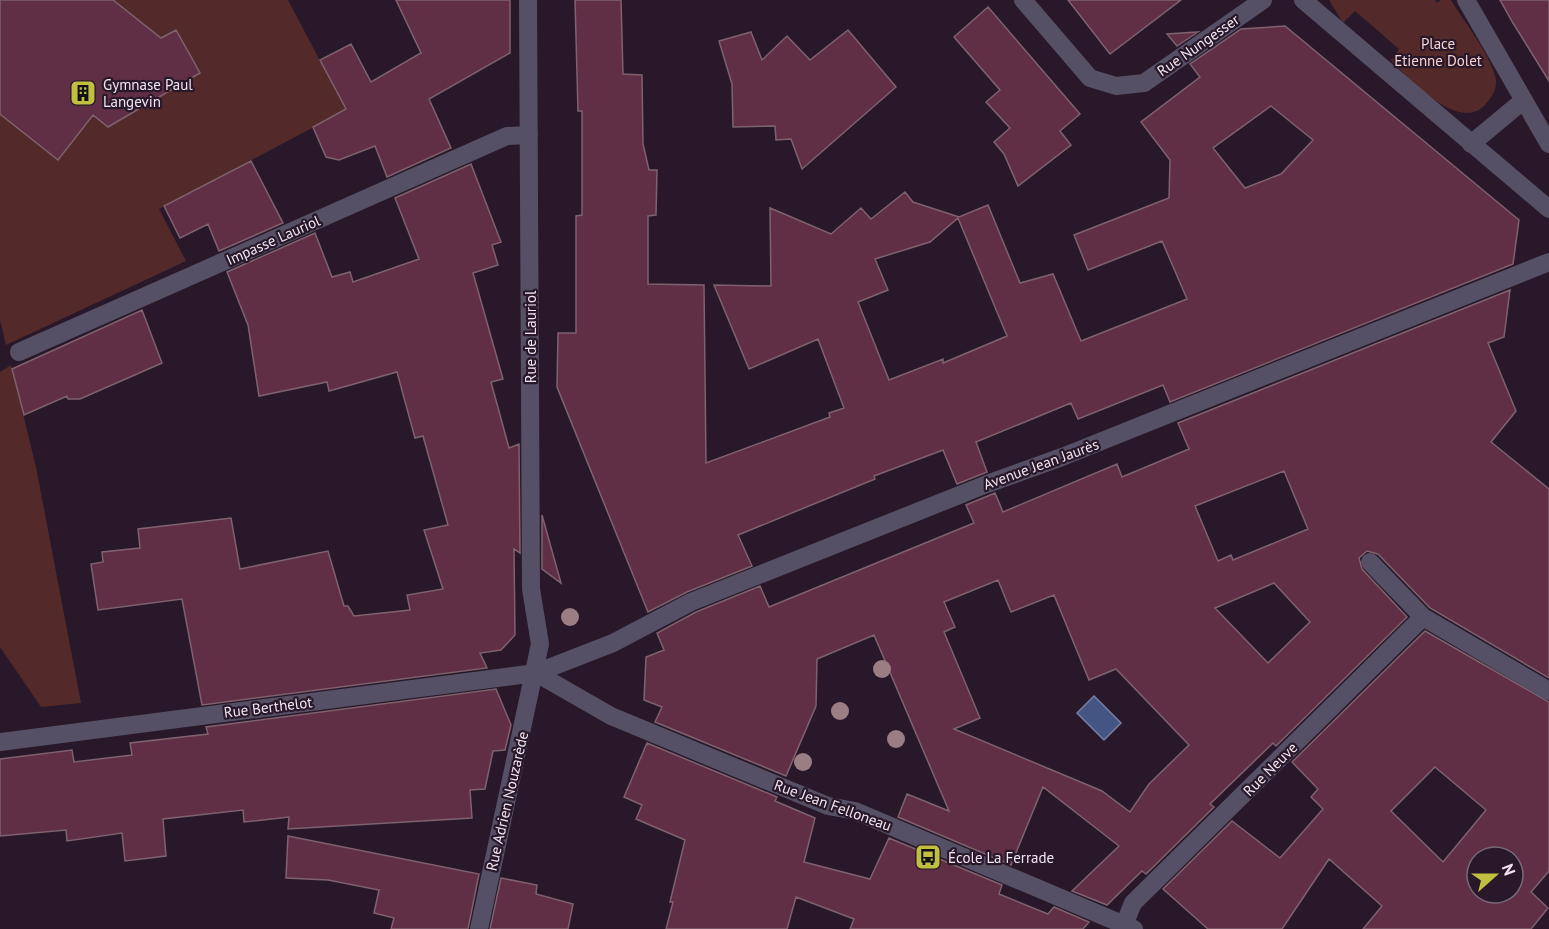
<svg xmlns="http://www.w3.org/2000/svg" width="1549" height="929" font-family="'PT Sans',sans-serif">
	<rect width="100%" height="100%" fill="#281829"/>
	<path fill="#532a29" d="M0,0h288l58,110 -187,99 27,52 -180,84 -6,-25z
		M1329,0h106l2,3 4,-3h10c13,22 41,56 45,80 1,10 -5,18 -11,25 -27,28 -75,-26 -94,-44l8,-12 -44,-38 -12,12z
		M11,365l25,102 45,236 -40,4 -41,-60v-275z"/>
	<path fill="#445583" stroke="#7880a4" stroke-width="1.5" d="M1094,696l27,27 -17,17 -27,-27z"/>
	<path fill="#612f45" stroke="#7e626d" stroke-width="1.5" fill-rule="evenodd" d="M0,0h113l48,38 15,-8 24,43 -92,54 -15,-12 -35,45 -58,-46z
		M396,0h114v53l-81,46 22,49 -64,29 -12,-31 -36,14 -13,-3 -13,-30 33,-18 -26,-49 31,-16 20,38 50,-29z
		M575,0h46l2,74 19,1 1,69 6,26h8l-1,45 -8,1v68l56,1 2,178 124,-46 -1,-4 15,-5 -26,-69 -69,30 -35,-84 57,1 -1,-78 61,26 30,-26 10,11 34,-27 8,10 46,15 29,-12 32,78 33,-9 28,67 106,-42 -25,-58 -74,29 -14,-35 95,-37 1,-38 -29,-38 59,-45 -10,-13 51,-35 44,-3 234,194 -6,44 -343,138 -7,-17 -85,34 -7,-16 -95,39 11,30 -30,12 -14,-34 -69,26 1,3 -137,56 14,31 -65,26 -39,20 -91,-225 1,-54h18v-117l6,-1v-104h-4zM1271,106l42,34 -32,34 -36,14 -32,-40zM958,218l49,118 -64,27v-4l-54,21 -31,-78 30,-12 -13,-31 55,-17z
		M1068,0h113l-71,54z
		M1500,0h49v81l-36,-58z
		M988,7l92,107 -20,17 11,14 -53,41 -14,-32 -10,-12 16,-14 -24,-26 14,-12 -46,-53z
		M848,30l48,57 -94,82 -11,-30 -15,1 -1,-14 -42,1 -1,-43 -13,-43 32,-9 11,28 25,-24 23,24z
		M1198,32l-21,14 -10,-12z
		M251,161l32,62 -64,28 -11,-27 -28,14 -16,-32z
		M471,164l30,78 -9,3 6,20 -25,8 30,106 -12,3 18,66 10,-4 1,109 -6,-4 1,86 -14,15 -21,3 7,15 -285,37 -20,-106 -84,11 -7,-46 12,-2 -1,-10 38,-4 -2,-19 93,-11 9,51 88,-18 16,55h4l6,10 56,-6 -3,-15 36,-6 -19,-59 24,-5 -25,-89 -8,2 -18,-66 -68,19 -2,-9 -68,14 -11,-71 -21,-53 88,-39 17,44 18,-5 3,10 66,-23 -24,-61z
		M1510,290l-6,47 -16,6 28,68 -25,31 58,47v189l-119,-70 -52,-54 -11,-3 -8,7 3,11 45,48 -131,129 -3,-3 -63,61 4,3 -68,67 -4,-3 -35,34 -35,-14 47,-45 -76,-59 -32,78 -113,-48 9,-23 42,17 -75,-176 -57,24 -1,47 -30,70 -131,-54 7,-15 -18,-7 2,-43 18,-7 -7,-17 39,-21 64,-26 9,21 205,-84 -8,-18 29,-12 8,19 114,-48 5,13 67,-28 -11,-26zM1284,471l24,58 -75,31 -2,-5 -13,6 -23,-55zM998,580l13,32 43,-17 35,85 27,-11 73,76 -40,39 -19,28 -28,-21 -148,-62 26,-11 -36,-86 11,-5 -11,-25zM1274,583l36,39 -42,41 -53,-55z
		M142,310l20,53 -82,36h-12l-1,-3 -43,19 -12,-46z
		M542,515l19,68 -19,-14z
		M1425,631l124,71v169l-18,21 17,16 -17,21h-168l19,-23 -53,-47 -47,70h-74l-45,-40 69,-68 48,37 43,-49 -12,-12 7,-8 -26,-27zM1435,767l51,43 -43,52 -52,-51zM1477,857h36v36h-36z
		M496,689l15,36 -6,25 -12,1 -8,38 -15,1 2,28 -184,11 1,-12 -45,5 -1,-12 -80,9 3,37 -41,5 -3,-28 -55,8 -1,-11 -66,6v-77l72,-9 2,12 58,-7 -2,-12 78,-9 -2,-7z
		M647,743l130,54 -2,4 40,17 -11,44 66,17 19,-41 113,47 -3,9 49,20 6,-7 35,15 -6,7h-233l4,-10 -58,-22 -9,32h-121l7,-27h-3l15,-62 -49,-21 6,-14 -18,-8z
		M288,836l191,38 -11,55h-77l3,-11 -20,-5 5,-23 -51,-10 -42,-2z
		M501,878l36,7 -1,9 37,10 -5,25h-78z"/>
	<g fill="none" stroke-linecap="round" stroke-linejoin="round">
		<path stroke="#555065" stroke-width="18" d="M1023,0l67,78 26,8 28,-3 119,-83
			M1303,0l246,209
			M1466,0l83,144
			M1471,144l53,-44
			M19,352l488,-216 22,-1
			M1370,562l53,55 126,74
			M536,673l75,43 217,90 27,5 279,118
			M0,742l536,-69 77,-30 78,-41 296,-118 75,-27 487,-195
			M1124,925l9,-22 290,-286
			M479,929l61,-285 -9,-55 -3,-589"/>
	</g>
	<g fill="#9a7e84">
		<circle cx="570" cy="617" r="9"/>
		<circle cx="882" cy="669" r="9"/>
		<circle cx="840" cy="711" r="9"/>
		<circle cx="896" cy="739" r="9"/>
		<circle cx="803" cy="762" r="9"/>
	</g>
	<defs>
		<g id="building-square" transform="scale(1.35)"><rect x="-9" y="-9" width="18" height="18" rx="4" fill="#c1be40" stroke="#281829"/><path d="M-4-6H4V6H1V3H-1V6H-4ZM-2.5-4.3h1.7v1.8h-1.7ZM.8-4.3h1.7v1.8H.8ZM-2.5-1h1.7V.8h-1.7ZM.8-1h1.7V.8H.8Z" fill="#111"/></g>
		<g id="bus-square" transform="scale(1.35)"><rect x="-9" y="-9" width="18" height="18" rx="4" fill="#c1be40" stroke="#281829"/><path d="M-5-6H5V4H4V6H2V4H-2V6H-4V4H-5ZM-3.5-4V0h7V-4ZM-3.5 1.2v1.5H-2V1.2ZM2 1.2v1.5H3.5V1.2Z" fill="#111"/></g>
	</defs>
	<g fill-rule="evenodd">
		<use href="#building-square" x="83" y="93"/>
		<use href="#bus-square" x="928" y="857"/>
	</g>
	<g text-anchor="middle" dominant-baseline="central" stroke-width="4.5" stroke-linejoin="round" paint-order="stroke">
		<g font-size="15" fill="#f8d2cf" stroke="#281829">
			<text x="1438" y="43">Place<tspan x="1438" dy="17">Etienne Dolet</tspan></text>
		</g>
		<g font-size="15" fill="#f1e6f2" stroke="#281829">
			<text transform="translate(1198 45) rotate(-35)">Rue Nungesser</text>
			<text transform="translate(273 240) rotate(-24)">Impasse Lauriol</text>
			<text transform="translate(530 337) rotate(-90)">Rue de Lauriol</text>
			<text transform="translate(1041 464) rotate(-20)">Avenue Jean Jaurès</text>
			<text transform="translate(268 707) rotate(-7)">Rue Berthelot</text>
			<text transform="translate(1270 769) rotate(-45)">Rue Neuve</text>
			<text transform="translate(507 801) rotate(-77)">Rue Adrien Nouzarède</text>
			<text transform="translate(833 805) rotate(20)">Rue Jean Felloneau</text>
		</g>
		<g font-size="15" fill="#f1e6f2" stroke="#281829" text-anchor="start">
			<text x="103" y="84">Gymnase Paul<tspan x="103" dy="17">Langevin</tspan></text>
			<text x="948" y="857">École La Ferrade</text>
		</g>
	</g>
	<g transform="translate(1495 875) rotate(69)"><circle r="28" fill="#281829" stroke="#786a79" stroke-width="1.5"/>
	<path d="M0-4.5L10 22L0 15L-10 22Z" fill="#c1be40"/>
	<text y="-9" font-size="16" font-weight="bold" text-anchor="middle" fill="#f1e6f2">N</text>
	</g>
</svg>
